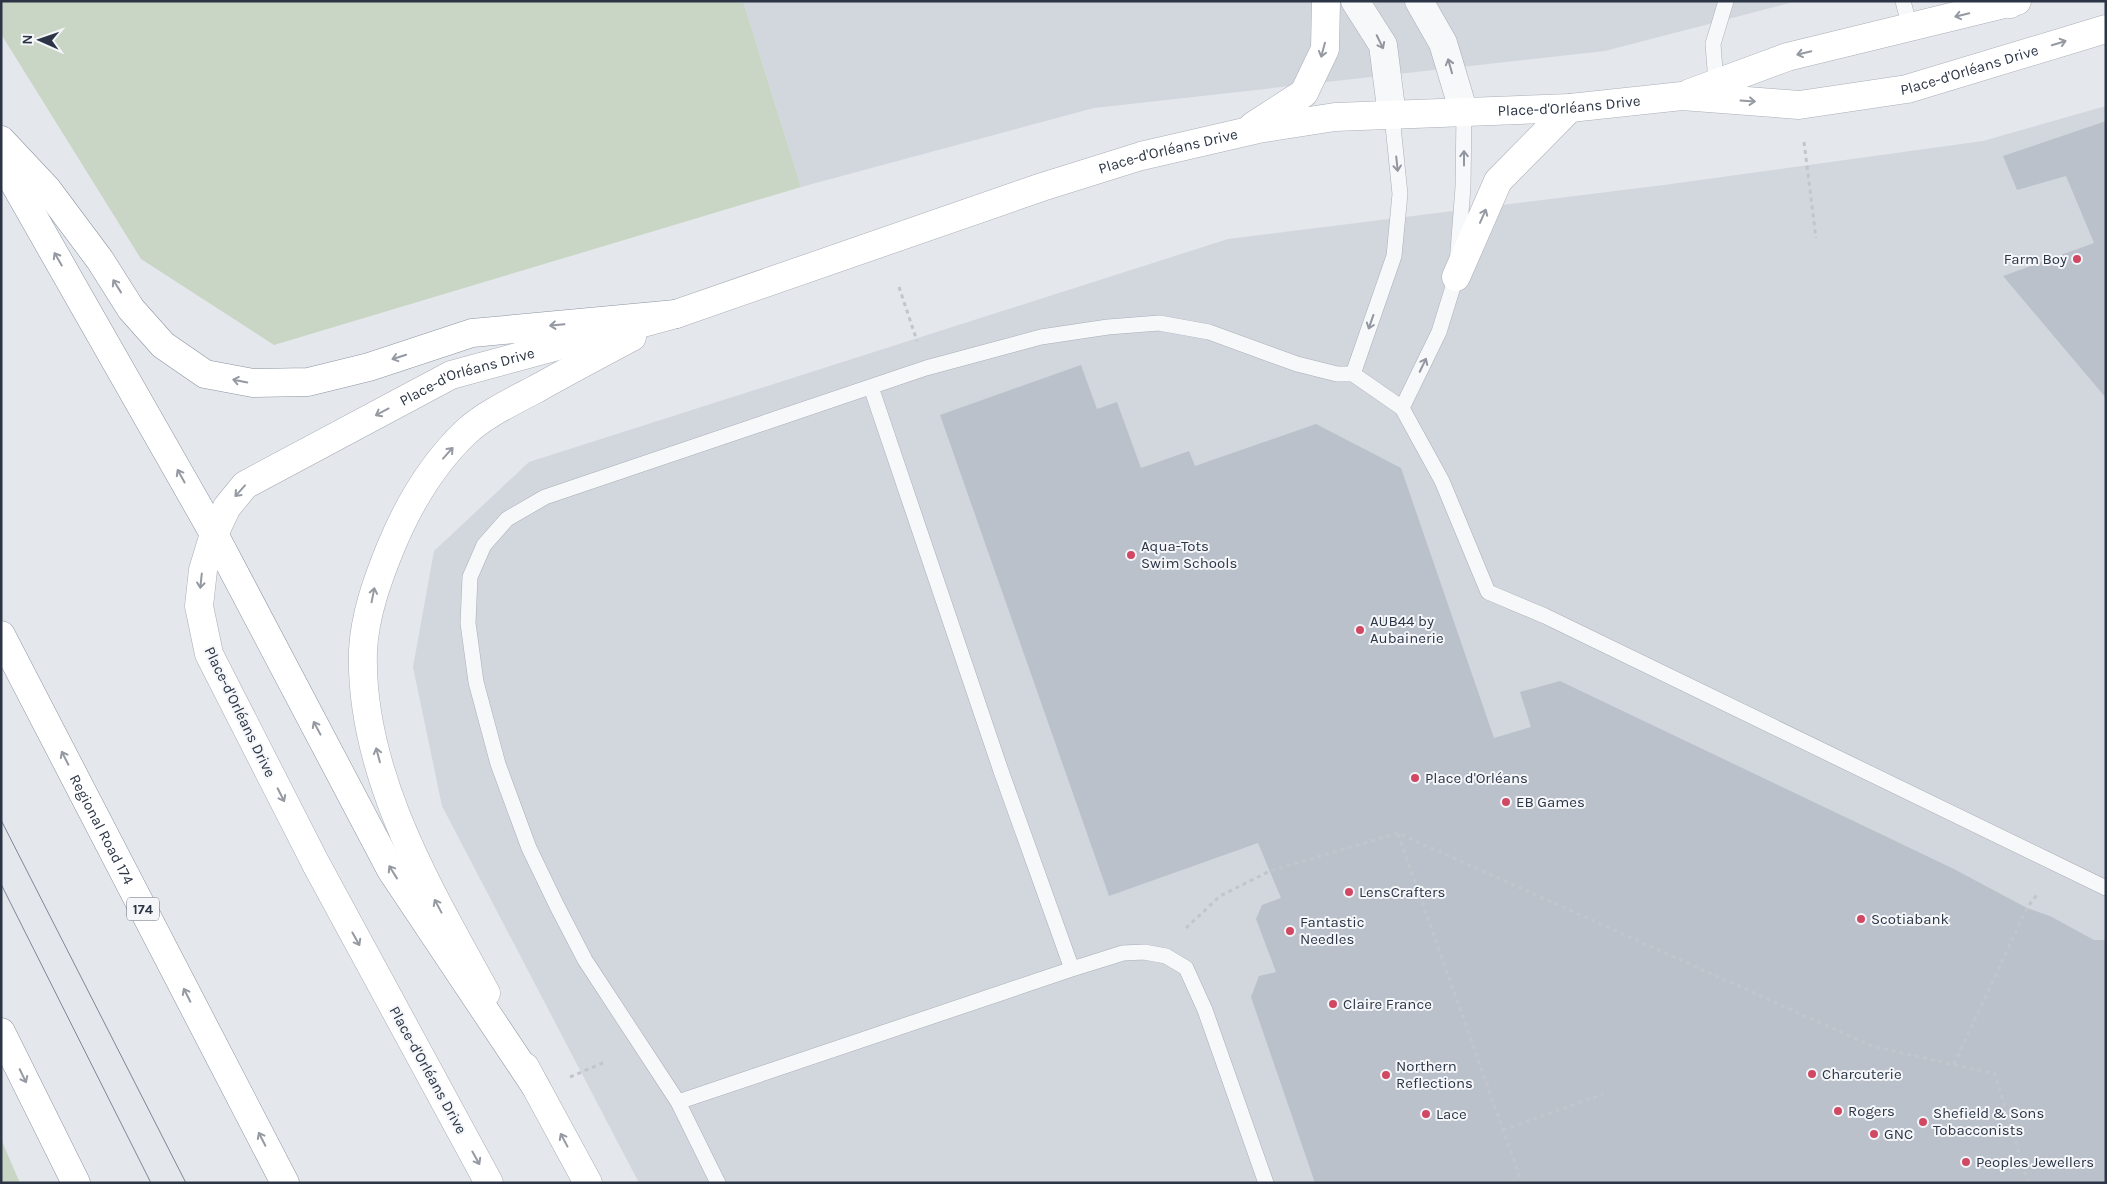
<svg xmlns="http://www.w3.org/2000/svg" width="2107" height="1184" font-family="Karla,sans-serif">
	<rect width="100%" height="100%" fill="#e4e7ec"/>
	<path fill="#d2d7de" d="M743,1h1054l-192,50 -511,57 -293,79z
		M2106,106v1077h-1467l-197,-377 -29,-139 21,-116 95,-89 699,-223 436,-54 319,-44z"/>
	<path fill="#cad6c5" d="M1,1h742l58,186 -527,158 -133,-86 -140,-225z
		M1,1139l19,44h-19z"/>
	<path fill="#bbc1ca" d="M2106,121v277l-103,-122 91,-33 -28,-67 -49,14 -14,-34z
		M1081,365l16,44 20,-7 24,66 48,-17 6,15 121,-42 85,44 93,270 37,-11 -11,-35 40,-11 394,188 73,39 23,8 44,24h12v243h-791l-64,-186 8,-21 17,-4 -20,-53 6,-14 19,-7 -23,-55 -149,53 -169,-481z"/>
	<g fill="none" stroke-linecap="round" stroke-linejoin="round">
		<g stroke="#a9aeb7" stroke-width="16">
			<path id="service" d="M1903,1l7,27
				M1716,83l-3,-39 13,-43
				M1353,374l41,-118 6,-62 -8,-78
				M871,387l130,384 71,198
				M1402,408l37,-76 17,-55 7,-90 1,-74
				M678,1102l394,-133 51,-16 21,-1 22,4 20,12 19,42 61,173
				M718,1183l-40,-81 -93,-142 -28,-54 -28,-58 -31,-84 -22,-82 -8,-59 2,-46 14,-32 23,-26 38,-22 381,-129 115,-31 67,-10 51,-4 50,9 88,32 40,10h16l49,34 40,73 46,111 57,24 561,272"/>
		</g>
		<g stroke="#a9aeb7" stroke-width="29">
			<path id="tertiary" d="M1355,1l28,44 9,71
				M1419,1l24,42 21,70"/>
		</g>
		<g stroke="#a9aeb7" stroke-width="29">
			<g id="secondary">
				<path d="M1690,93l97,-36 230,-56"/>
				<path d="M1253,126l51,-33 21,-44 1,-48"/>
				<path d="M1456,277l42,-96 72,-73"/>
				<path d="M486,993c-57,-104 -127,-220 -123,-343 2,-35 14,-69 27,-101 18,-44 42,-85 77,-118 19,-17 46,-30 69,-42 32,-18 64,-35 96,-52"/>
				<path d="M525,1067l63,116"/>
				<path id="s1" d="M489,1183l-173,-319 -107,-210 -10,-48 4,-36 11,-36 13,-27 18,-22 206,-110 225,-61 366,-127 99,-31 117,-27 77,-12 235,-9 112,-12 117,9 108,-16 199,-60"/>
			</g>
		</g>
		<g stroke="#a3acb8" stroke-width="29">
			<path id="primary" d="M2010,4l2,-3"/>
		</g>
		<g stroke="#8b95a3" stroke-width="29">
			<g id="motorway">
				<path d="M1,140l46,49 53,71 31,49 32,36 42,29 48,9 55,-1 61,-15 103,-34 204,-19"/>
				<path d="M1,160l213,374 177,336 145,217"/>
				<path id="s2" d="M1,635l284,548"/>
				<path d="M1,1032l75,151"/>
			</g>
		</g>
		<path stroke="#c2c5cb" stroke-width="3" stroke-dasharray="4 4" stroke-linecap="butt" d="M1804,142l12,96
			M899,287l18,54
			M1398,834l124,349
			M1186,928l34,-32 50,-25 128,-38 474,213 123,28 33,109
			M1954,1064l73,-156 11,-15
			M570,1077l35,-15
			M1503,1130l100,-36"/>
		<use href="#service" stroke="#f7f8fa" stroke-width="15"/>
		<use href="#tertiary" stroke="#f7f8fa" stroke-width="28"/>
		<use href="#secondary" stroke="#fff" stroke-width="28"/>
		<use href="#primary" stroke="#fff" stroke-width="28"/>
		<use href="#motorway" stroke="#fff" stroke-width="28"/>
		<path stroke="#7d8796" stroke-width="1" d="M1,820l185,363
			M1,884l150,299"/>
	</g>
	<defs><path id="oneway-shaft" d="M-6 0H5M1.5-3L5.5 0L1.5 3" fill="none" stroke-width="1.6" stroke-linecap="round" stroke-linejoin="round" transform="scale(1.25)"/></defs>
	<g stroke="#959aa2">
		<use href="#oneway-shaft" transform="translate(1962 15) rotate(166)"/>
		<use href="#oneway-shaft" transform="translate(2059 43) rotate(-17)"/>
		<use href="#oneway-shaft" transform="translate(1323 50) rotate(105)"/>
		<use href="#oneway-shaft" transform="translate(1804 53) rotate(167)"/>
		<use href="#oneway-shaft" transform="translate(1748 101) rotate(4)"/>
		<use href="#oneway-shaft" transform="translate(1483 216) rotate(-66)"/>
		<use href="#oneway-shaft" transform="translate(58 259) rotate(-120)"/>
		<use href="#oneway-shaft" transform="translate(117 286) rotate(-122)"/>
		<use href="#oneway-shaft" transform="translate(557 325) rotate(175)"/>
		<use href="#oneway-shaft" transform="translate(399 357) rotate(162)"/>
		<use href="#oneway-shaft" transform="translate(240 381) rotate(-169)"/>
		<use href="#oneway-shaft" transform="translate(382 412) rotate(152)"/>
		<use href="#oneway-shaft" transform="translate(448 453) rotate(-48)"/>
		<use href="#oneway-shaft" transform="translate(181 476) rotate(-119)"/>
		<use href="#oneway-shaft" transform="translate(240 491) rotate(132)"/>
		<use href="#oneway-shaft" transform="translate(201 581) rotate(96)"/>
		<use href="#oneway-shaft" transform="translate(373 595) rotate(-79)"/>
		<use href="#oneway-shaft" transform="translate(317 728) rotate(-118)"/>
		<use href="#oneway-shaft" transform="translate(378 755) rotate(-105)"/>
		<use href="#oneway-shaft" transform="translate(65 758) rotate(-117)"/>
		<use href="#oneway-shaft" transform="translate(281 795) rotate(63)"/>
		<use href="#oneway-shaft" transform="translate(393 872) rotate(-122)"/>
		<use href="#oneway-shaft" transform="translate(438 906) rotate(-118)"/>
		<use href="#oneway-shaft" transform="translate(356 939) rotate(61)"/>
		<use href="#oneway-shaft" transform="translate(187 995) rotate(-117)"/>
		<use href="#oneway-shaft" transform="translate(23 1076) rotate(64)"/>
		<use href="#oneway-shaft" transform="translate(262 1139) rotate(-117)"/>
		<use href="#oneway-shaft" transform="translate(564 1140) rotate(-118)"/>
		<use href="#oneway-shaft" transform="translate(476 1158) rotate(61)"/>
	</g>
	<g stroke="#9196a0">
		<use href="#oneway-shaft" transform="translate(1380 42) rotate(64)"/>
		<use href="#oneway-shaft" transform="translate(1450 66) rotate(-106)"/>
		<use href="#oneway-shaft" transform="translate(1464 158) rotate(-90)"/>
		<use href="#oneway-shaft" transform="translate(1397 164) rotate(84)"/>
		<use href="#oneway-shaft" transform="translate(1371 322) rotate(109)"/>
		<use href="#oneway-shaft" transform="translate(1423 365) rotate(-64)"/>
	</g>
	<g fill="#d14863" stroke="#f4f6f9" stroke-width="2">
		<circle cx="2077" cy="259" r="5"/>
		<circle cx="1131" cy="555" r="5"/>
		<circle cx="1360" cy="630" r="5"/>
		<circle cx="1415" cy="778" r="5"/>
		<circle cx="1506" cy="802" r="5"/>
		<circle cx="1349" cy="892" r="5"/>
		<circle cx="1861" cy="919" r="5"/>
		<circle cx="1290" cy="931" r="5"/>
		<circle cx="1333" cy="1004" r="5"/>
		<circle cx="1812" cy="1074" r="5"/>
		<circle cx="1386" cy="1075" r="5"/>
		<circle cx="1838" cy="1111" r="5"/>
		<circle cx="1426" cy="1114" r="5"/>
		<circle cx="1923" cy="1122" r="5"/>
		<circle cx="1874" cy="1134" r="5"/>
		<circle cx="1966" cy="1162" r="5"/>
	</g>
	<g text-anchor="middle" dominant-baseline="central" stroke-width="4" stroke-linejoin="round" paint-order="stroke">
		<rect fill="#f4f6f9" stroke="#676f7b" stroke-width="1" x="127" y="897.5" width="32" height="23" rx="4"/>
		<g font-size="14" font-weight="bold" fill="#2b3545">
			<text x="143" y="909">174</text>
		</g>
		<g font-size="15" fill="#2b3545" stroke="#f4f6f9">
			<text stroke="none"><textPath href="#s1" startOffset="2575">Place-d'Orléans Drive</textPath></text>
			<text stroke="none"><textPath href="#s1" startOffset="2170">Place-d'Orléans Drive</textPath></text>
			<text stroke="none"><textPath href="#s1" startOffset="1765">Place-d'Orléans Drive</textPath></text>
			<text stroke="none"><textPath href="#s1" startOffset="1028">Place-d'Orléans Drive</textPath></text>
			<text transform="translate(240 712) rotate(64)">Place-d'Orléans Drive</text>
			<text stroke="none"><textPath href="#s2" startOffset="219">Regional Road 174</textPath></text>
			<text transform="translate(428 1070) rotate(61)">Place-d'Orléans Drive</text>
		</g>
		<g font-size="15" fill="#2b3545" stroke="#f4f6f9" text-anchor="start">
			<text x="2067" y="259" text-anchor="end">Farm Boy</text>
			<text x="1141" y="546">Aqua-Tots<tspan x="1141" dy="17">Swim Schools</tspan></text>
			<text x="1370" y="621">AUB44 by<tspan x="1370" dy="17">Aubainerie</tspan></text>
			<text x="1425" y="778">Place d'Orléans</text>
			<text x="1516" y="802">EB Games</text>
			<text x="1359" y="892">LensCrafters</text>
			<text x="1871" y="919">Scotiabank</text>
			<text x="1300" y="922">Fantastic<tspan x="1300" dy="17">Needles</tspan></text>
			<text x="1343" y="1004">Claire France</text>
			<text x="1396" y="1066">Northern<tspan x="1396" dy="17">Reflections</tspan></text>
			<text x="1822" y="1074">Charcuterie</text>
			<text x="1848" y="1111">Rogers</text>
			<text x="1933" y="1113">Shefield &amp; Sons<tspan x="1933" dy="17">Tobacconists</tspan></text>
			<text x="1436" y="1114">Lace</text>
			<text x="1884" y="1134">GNC</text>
			<text x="1976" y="1162">Peoples Jewellers</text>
		</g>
	</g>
	<rect width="2107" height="1184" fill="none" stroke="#2b3545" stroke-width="5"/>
	<g transform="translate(40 40) rotate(272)" stroke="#f4f6f9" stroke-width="4" paint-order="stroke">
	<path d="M0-4L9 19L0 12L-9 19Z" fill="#2b3545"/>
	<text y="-8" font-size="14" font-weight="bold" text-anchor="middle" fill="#2b3545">N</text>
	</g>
</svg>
